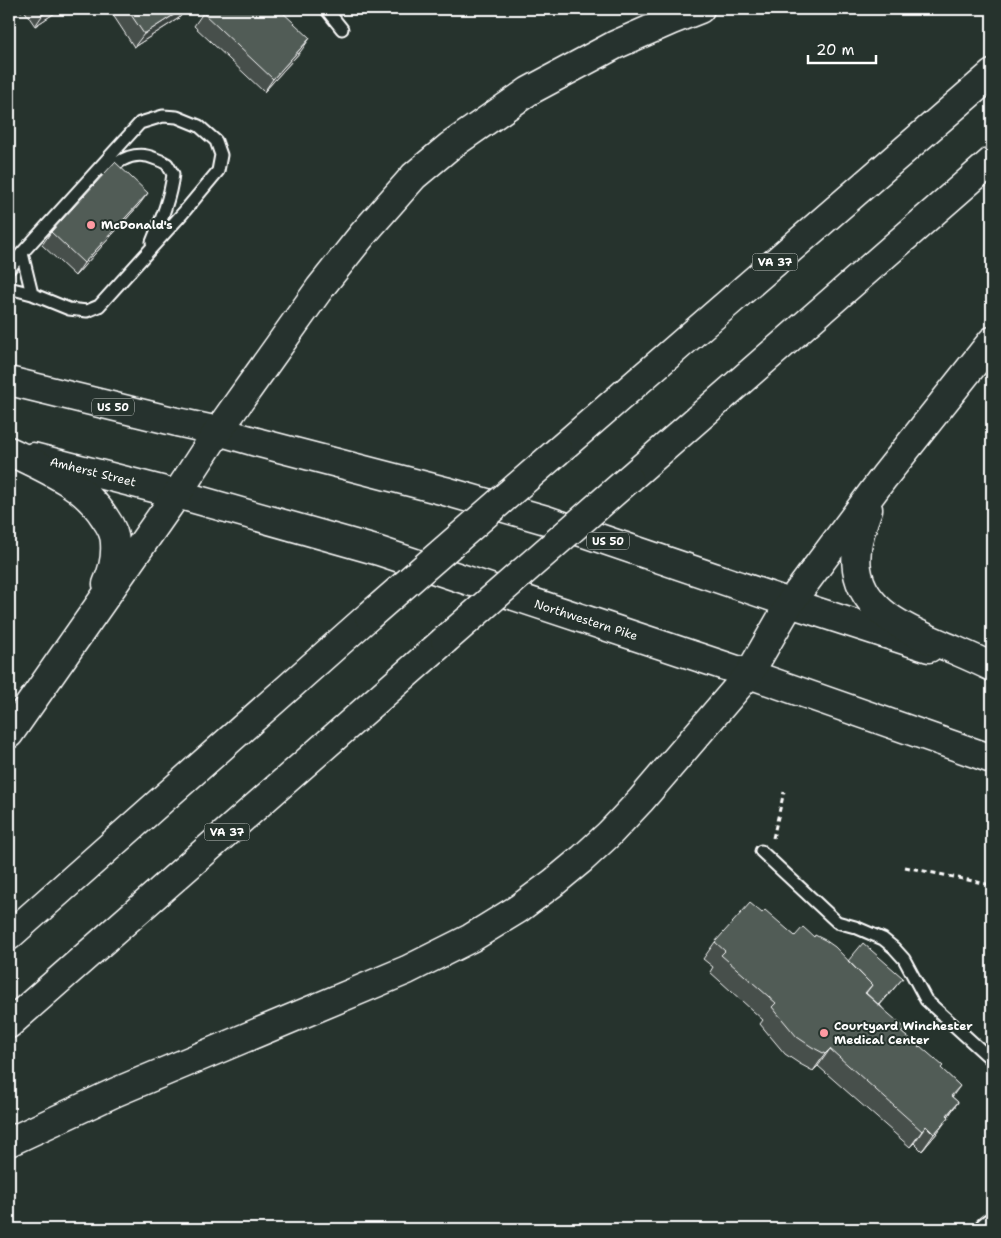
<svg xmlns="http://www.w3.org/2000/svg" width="1001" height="1238" font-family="'Shantell Sans',sans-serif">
	<rect width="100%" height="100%" fill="#26332d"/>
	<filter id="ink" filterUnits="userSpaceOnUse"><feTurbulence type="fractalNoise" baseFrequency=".02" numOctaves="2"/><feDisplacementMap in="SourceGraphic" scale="10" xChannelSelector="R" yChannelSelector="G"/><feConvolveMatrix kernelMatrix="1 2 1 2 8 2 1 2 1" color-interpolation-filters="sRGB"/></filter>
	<g filter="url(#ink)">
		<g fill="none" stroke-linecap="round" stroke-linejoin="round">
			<g stroke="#fff" stroke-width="15">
				<path id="service" d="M326,9l16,20
					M107,173c13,-15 30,-23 49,-14 3,1 8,3 11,5 2,3 4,7 6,10 -3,25 -12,46 -21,68
					M9,269l13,-16
					M9,288l23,6 37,15 18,2 12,-5 84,-93 35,-42 3,-16 -5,-14 -17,-15 -22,-9 -14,-1 -23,7 -118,130 10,41
					M761,851l76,71 18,5 28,12 11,9 10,11 22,41 66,60"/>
			</g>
			<g stroke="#fff" stroke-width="28">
				<path id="minor" d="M987,1229l5,-4"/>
			</g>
			<g stroke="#fff" stroke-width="31">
				<path id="primary" d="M9,381l168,41 41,9 42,12 185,48 101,29 244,83 139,45
					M33,457l144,37 202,57 370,123 243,85"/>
			</g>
			<g stroke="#fff" stroke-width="31">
				<path id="motorway" d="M9,451c35,17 75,33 96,67 5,7 10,16 10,25 1,14 -2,28 -8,41
					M558,451l434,-377
					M629,479l363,-318
					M868,509c-7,19 -14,39 -11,60 6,43 51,61 86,76 16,7 33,14 49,22
					M9,734l168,-240 41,-63 102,-143 43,-54 51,-58 36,-30 79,-55 86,-46 57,-25 28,-11
					M9,936l360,-320
					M9,1024l436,-384
					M9,1142l107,-50 291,-122 64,-32 47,-29 35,-26 29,-24 27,-25 32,-34 108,-126 41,-71 94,-126 108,-136"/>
			</g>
			<path stroke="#fff" stroke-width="3" stroke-dasharray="5 4" stroke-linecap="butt" d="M773,838l11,-46
				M905,867l87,18"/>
			<use href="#service" stroke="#26332d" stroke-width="11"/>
			<use href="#minor" stroke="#26332d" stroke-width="24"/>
			<use href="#primary" stroke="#26332d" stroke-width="28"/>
			<use href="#motorway" stroke="#26332d" stroke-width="28"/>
			<g stroke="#fff" stroke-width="31" stroke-linecap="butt">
				<path id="motorway-bridge" d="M369,616l189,-165
					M445,640l184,-161"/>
			</g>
			<use href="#motorway-bridge" stroke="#26332d" stroke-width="28"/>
		</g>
		<path fill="#464f4b" stroke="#fff" d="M18,9h43l-26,17 -11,-16 -3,2z
			M109,9h77l-7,9 -45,29z
			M203,13l98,38 -37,41 -70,-66z
			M139,205l-64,71 -33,-31 9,-13z
			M992,581v20l-4,-1 3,-8 -2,-1z
			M762,913l33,23 19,1 34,24 55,17 -23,27 22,28 58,53 -8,11 6,5 -21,31 -15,18 -8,-8 -4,4 -92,-81 -5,5 -13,-7 -15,-10 -25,-30 3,-4 -53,-48 3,-5 -10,-8 12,-17z"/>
		<path fill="#39403d" stroke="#fff" d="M50,9h11l-26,17 9,-13z
			M183,9h3l-7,9 -45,29 10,-13z
			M310,38l-9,13 -37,41 9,-13z
			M148,193l-9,12 -64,71 9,-13z
			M992,594v7l-4,-1z
			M830,1049l-12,17 -5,5 12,-17z
			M958,1102l-12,17 1,-4z
			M949,1117l-12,16 -15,18 12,-17z
			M926,1126l-12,17 -4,4 12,-16z"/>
		<path fill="#515c57" stroke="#fff" d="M41,9h9l-6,4z
			M127,9h56l-39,25z
			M207,9h72l31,29 -37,41 -70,-66z
			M115,162l33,31 -64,70 -33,-31z
			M750,903l12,10 3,-3 30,26 8,-9 11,10 1,-2 10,5 10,7 37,38 -7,8 40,35 -4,4 18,15 1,-1 23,20 -2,2 19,18 -9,10 7,6 -11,13 2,2 -15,17 -8,-8 -4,5 -92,-82 -5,5 -13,-7 -15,-10 -25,-30 4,-4 -55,-48 4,-4 -10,-9z
			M863,943l40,35 -24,27 -13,-12 6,-8 -24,-24z"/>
	</g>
	<g fill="#ff9aa2" stroke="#26332d" stroke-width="2">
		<circle cx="91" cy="225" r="5"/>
		<circle cx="824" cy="1033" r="5"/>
	</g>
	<g text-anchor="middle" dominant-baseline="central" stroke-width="4" stroke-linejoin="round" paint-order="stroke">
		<g fill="#26332d" stroke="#bec2c0" stroke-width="1">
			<rect x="752.5" y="253.5" width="45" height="17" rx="4"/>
			<rect x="92" y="398.5" width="42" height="17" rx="4"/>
			<rect x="587" y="532.5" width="42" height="17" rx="4"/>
			<rect x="204.5" y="823.5" width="45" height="17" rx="4"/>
		</g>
		<g font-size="11" font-weight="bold" fill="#fff">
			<text x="775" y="262">VA 37</text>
			<text x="113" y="407">US 50</text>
			<text x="608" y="541">US 50</text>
			<text x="227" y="832">VA 37</text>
		</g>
		<g font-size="12" font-weight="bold" fill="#fff" stroke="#26332d" text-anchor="start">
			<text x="101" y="225">McDonald's</text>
			<text x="834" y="1026">Courtyard Winchester<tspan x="834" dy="14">Medical Center</tspan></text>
		</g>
		<g font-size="12" fill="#fff" stroke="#26332d">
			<text transform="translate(93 472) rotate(14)">Amherst Street</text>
			<text transform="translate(586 620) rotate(18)">Northwestern Pike</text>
		</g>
	</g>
	<rect width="1001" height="1238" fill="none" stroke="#26332d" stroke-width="30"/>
	<rect x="15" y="15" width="971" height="1208" fill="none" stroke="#fff" stroke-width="2" filter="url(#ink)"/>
	<path d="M808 55v8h68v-8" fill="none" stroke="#ffffff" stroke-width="2.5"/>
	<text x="816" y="55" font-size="15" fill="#ffffff" stroke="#26332d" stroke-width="4" paint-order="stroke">20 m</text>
</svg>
